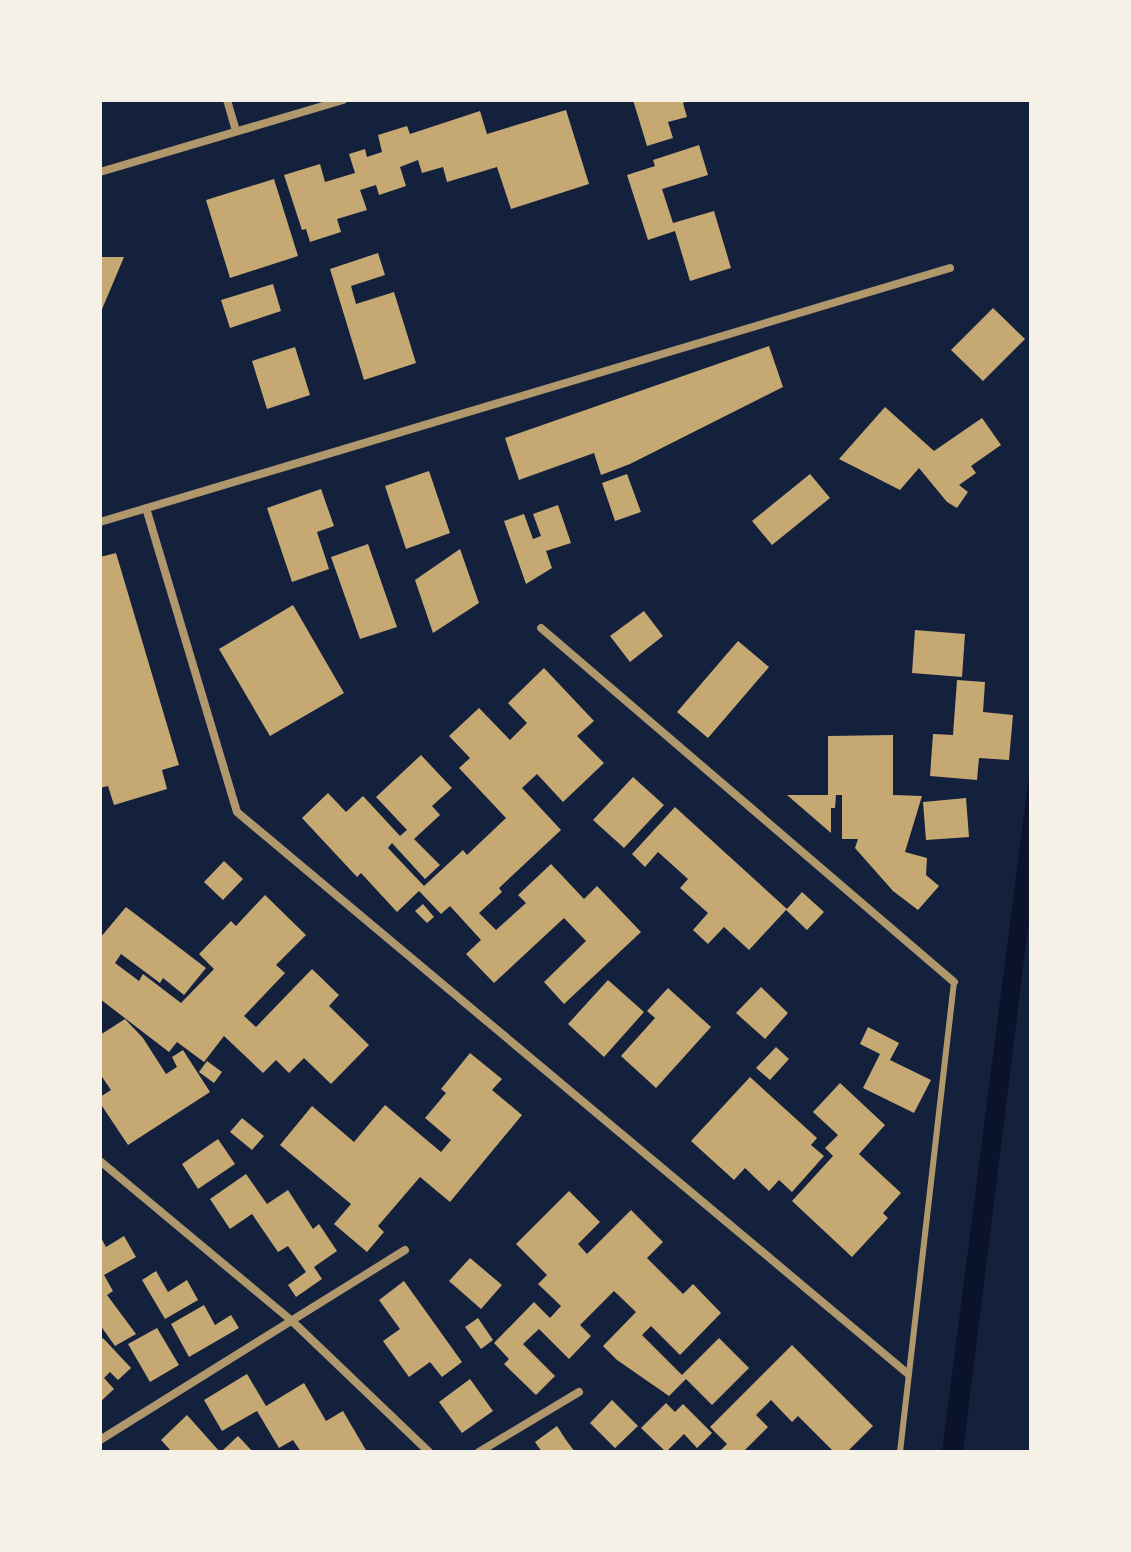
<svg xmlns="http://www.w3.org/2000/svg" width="1131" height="1552" font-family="'IBM Plex Sans',sans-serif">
	<rect width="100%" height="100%" fill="#14213d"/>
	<path fill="#0b132b" d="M1031,760v144l-68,548h-21z"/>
	<path fill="#c6a872" d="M633,100h56l-6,3 4,14 -19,5 5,16 -26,8z
		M566,110l23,74 -78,25 -14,-42 -50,15 -4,-15 -21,6 -4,-13 -18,7 6,19 -27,9 -3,-10 -16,5 7,20 -30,9 4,13 -31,10 -4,-13 -4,1 -18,-55 36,-11 5,18 30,-9 -6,-19 16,-5 2,8 15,-5 -4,-17 29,-9 3,8 70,-23 7,23z
		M699,145l9,30 -46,14 11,34 41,-12 17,57 -41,13 -15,-50 -27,9 -21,-65 28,-9 -2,-6z
		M274,179l24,77 -68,22 -24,-78z
		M378,253l7,22 -34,11 5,18 38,-12 22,71 -52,17 -34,-111z
		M101,257h23l-24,57v-53z
		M273,284l8,27 -51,17 -9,-28z
		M993,308l32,31 -42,42 -32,-31z
		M769,346l14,41 -153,77 -29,11 -7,-22 -75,27 -14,-42z
		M295,347l15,48 -43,14 -15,-48z
		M885,407l49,44 48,-33 19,27 -30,21 5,7 -17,12 9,7 -11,16 -10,-6 -28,-34 -19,22 -61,-31z
		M429,471l21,62 -44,16 -21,-63z
		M627,474l14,38 -26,9 -13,-38z
		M810,474l20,24 -58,47 -20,-24z
		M321,489l13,37 -17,6 12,37 -37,13 -25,-74z
		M558,505l13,38 -25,8 6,17 -26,16 -22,-63 20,-7 9,25 8,-3 -8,-22z
		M368,544l29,83 -37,12 -29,-82z
		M460,549l19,54 -46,30 -18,-53z
		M116,553l63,212 -17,5 5,19 -53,16 -6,-19 -8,2v-231z
		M293,605l51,88 -74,43 -51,-87z
		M644,611l19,25 -33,26 -20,-26z
		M915,630l50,4 -3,43 -50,-4z
		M738,641l31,26 -61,71 -31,-26z
		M544,668l50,53 -17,15 27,27 -41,39 -26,-28 -15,14 39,42 -62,58 3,4 -23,21 17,17 30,-27 -8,-8 33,-31 33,35 13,-13 44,46 -77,72 -20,-22 42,-41 -22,-23 -70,65 -28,-29 15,-14 -31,-34 -9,8 -22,-23 -22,21 -36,-39 -4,4 -55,-59 26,-25 18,19 17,-16 37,40 7,-6 -31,-33 45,-42 31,33 -20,18 8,9 -26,24 26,26 -15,14 -33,-36 -4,5 36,38 39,-36 4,5 39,-37 -47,-50 11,-10 -21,-22 30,-28 31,32 17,-17 -19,-20z
		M957,680l28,2 -2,30 30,3 -4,45 -30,-2 -2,22 -47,-4 3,-42 20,1z
		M893,735v60l29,1 -17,56 22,6 -1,17 13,11 -21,24 -25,-19 -38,-43 3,-9h-16v-44h-6l-1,13h-4v25l-44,-38h41v-59z
		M633,777l31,28 -40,43 -31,-28z
		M966,798l3,39 -43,3 -3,-38z
		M675,807l112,102 15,-17 22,20 -17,18 -21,-20 -37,40 -25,-23 -16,17 -15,-14 15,-17 -28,-25 8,-9 -30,-27 -13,15 -13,-13z
		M224,861l19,18 -20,21 -19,-18z
		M265,895l41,40 -30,30 9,8 -41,43 12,11 56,-58 27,26 -10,11 40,39 -38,39 -27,-26 -15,15 -13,-13 -13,13 -39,-37 -20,26 -27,-20 -8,10 -69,-53v-61l26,-31 80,61 -22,27 -21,-17 -3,5 -39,-29 -6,9 24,18 4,-7 38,29 33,-34 -15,-15 32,-33 5,5z
		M423,904l11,13 -7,6 -12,-12z
		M608,980l36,32 -40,45 -36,-33z
		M761,987l27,26 -23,26 -29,-26z
		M668,988l43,39 -55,61 -35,-32 34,-38 -8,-7z
		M125,1019l18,19 23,36 11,-7 -5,-10 11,-7 27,42 -82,53 -28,-42v-6l11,-7 -11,-16v-39z
		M868,1027l31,16 -9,17 41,20 -17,33 -51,-25 17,-34 -20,-10z
		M776,1047l13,12 -19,21 -14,-12z
		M470,1053l32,26 -10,11 30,25 -72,87 -30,-25 -42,49 6,6 -17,20 -33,-28 17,-20 -71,-59 32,-39 42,36 31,-37 56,47 10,-12 -26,-22 21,-25 -5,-4z
		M207,1061l15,11 -8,11 -15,-11z
		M750,1077l67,61 -6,7 13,11 -32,36 -13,-12 -10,11 -24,-23 -11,12 -43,-39z
		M840,1083l45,42 -26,29 42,39 -18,20 5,5 -36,39 -60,-56 41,-45 -8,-8 13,-13 -25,-23z
		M242,1118l22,18 -12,14 -22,-18z
		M218,1139l17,25 -37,25 -16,-25z
		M246,1174l21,30 21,-14 25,39 6,-5 18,27 -23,16 8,12 -26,18 -8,-12 18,-13 -18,-26 -10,6 -26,-38 -22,15 -20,-30z
		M569,1191l31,31 -22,22 9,10 44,-44 32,32 -16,16 36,36 10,-10 28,29 -41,42 -29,-29 -9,9 40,40 37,-37 30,30 -37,37 -26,-26 -17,17 -52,-36 -14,-14 33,-34 -22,-21 -34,34 11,11 -22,23 -30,-30 -16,15 32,32 -19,19 -32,-31 5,-5 -15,-16 40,-41 16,16 11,-12 -23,-22 9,-9 -31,-31z
		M100,1236l6,11 18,-11 12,21 -32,18 9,16 -6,4 29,39 -21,12 -15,-21z
		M470,1258l32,27 -21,24 -32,-28z
		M156,1271l12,21 19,-12 11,20 -33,19 -23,-39z
		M404,1281l58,81 -20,15 -12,-15 -21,15 -26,-36 17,-12 -21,-29z
		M204,1305l11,20 16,-10 8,13 -50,29 -18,-33z
		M478,1318l15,22 -12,9 -16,-22z
		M157,1328l22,37 -29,17 -22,-38z
		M103,1338l28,30 -13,12 -8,-8 -6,6 10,11 -14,13v-61z
		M792,1345l81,81 -26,26h-13l-36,-36 -6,6 -21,-22 -15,15 12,12 -25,25h-24l8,-8 -17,-17z
		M247,1374l19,32 38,-23 22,38 17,-10 24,41h-66l-8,-12 -14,8 -22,-37 -35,20 -18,-31z
		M470,1379l23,32 -31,22 -23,-31z
		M612,1400l26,26 -23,22 -25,-25z
		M666,1403l9,9 8,-8 29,29 -15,15 -13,-14 -18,18 -25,-24z
		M187,1415l33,37h-48l-11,-12z
		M557,1426l9,14 9,12h-33l-7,-10z
		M238,1436l15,16h-32z"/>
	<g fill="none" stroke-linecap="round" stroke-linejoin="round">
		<path stroke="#b1986c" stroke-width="6" d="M900,1452l54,-470"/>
		<path stroke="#b1986c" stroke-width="8" d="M227,100l9,31
			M100,172l243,-72
			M146,508l91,304 670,561
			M100,522l850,-254
			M541,628l413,354
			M100,1161l192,160 137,131
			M100,1440l305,-190
			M479,1452l100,-60"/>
	</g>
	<rect width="1131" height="1552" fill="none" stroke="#f6f1e7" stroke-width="204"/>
</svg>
